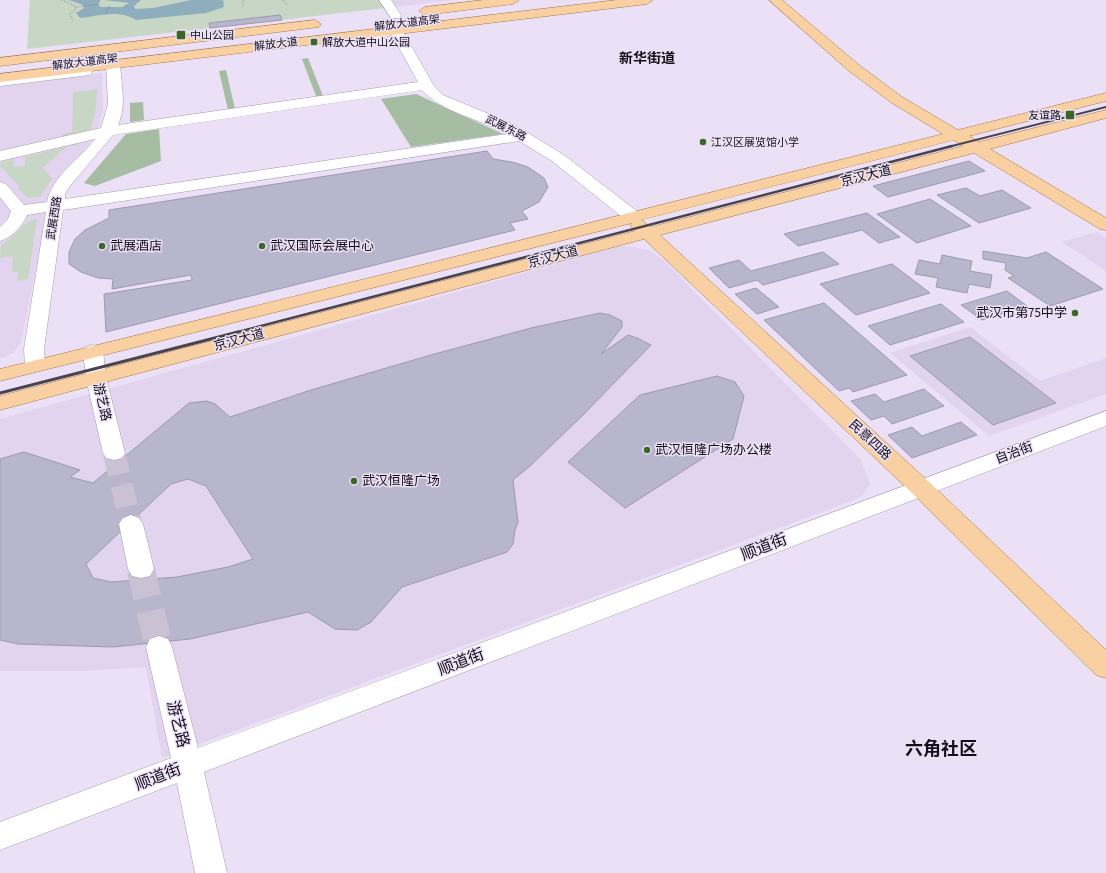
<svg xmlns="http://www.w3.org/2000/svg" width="1106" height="873" font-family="'Source Sans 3','Noto Sans SC',sans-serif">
	<rect width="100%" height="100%" fill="#ebe0f5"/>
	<path fill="#e2d3ee" d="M391,0h62l-59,7z
		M102,73l1,38 -4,15 -12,21 -36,47 -30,148 -8,11 -13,6v-273z
		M1097,232l9,6v33l-44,-29z
		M621,246l13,1 16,4 15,11 196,198 9,24 -7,11 -12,6 -689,257 -16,-91 -64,4h-82v-252z
		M970,327l70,54 66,-23v36l-117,42 -99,-83z"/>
	<path fill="#c8d6c6" d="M30,0h361l3,7 -367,42z
		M97,89c-1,15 0,31 -10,44l-25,7v-6l10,-2 1,-40z
		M68,142l13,4 -13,-1 -25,23 9,11 -12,18 -13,1 -9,-10 2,-1 -20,-21v-3l14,-4 -1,8 12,-1v-9l35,-9 -2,-3z
		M37,219l-9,60 -11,2 1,-9h-6l1,-16 -13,2 1,-13c14,-7 21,-24 36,-26z"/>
	<path fill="#a6bca3" d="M308,58l15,38h-7l-14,-37z
		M226,70l9,39 -7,1 -9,-39z
		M416,94l87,40 -92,13 -30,-48z
		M143,102l1,18 -14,2v-19z
		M159,129l2,32 -66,25 -11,-3 42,-49z"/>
	<path fill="#8eaebe" d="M69,0h32l-3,4 2,3h22l7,-4 -25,-3h37l-7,6 1,3 18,-1 38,-8h32l1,7 -18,6 -70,7c-17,-11 -37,-4 -56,-2l-4,-5 8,-5 -1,-3z"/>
	<path fill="#b7b6cc" stroke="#9b9aaf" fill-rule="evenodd" d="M280,15l2,5 -72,8 -1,-5z
		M487,151l6,8 19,3 16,5 16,11 4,9 -9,15 -17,9 6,8 -18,4 5,7 -409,102 -2,-38 88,-14 -1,-5 -79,14 1,-10 -15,-1 -17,-6 -12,-8v-12l6,-13 10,-9 24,-12v-8z
		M969,161l16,10 -97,26 -15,-11z
		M966,188l14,8 22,-6 29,18 -52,15 -42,-28z
		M930,199l41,27 -54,17 -40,-29z
		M867,213l33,24 -21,6 -17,-13 -64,16 -14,-12z
		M983,251l44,7 19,-6 57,37 -53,17 -42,-28 6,-2 -9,-6 1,-7 -23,-4z
		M823,252l16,12 -76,21 -6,-5 -28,8 -20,-20 30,-8 12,11z
		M942,255l30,6 -2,10 22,4 -2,13 -21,-4 -2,9 -31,-6 2,-9 -23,-4 4,-14 21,4z
		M892,264l38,29 -74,22 -36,-31z
		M756,288l23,19 -22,7 -22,-20z
		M1007,291l20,15 -45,14 -21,-15z
		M824,303l83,72 -54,17 -4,-4 -10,3 -75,-71z
		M941,304l23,18 -74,23 -22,-19z
		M600,313l10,2 12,6v6l-21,27 27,-19 9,3 14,7 -69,71 -52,50 -17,14 5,42 -3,8 -2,14 -6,8 -105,35 -31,35 -14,8 -22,-1 -27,-17 -118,27 -77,8 -95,-3 -18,-4v-181l24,-7 56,18 -10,7 23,6 96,-80 18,-2 8,3 15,13 81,-27 120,-35 100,-27zM188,479l18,7 47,73 -25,8 -51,10 -66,5 -18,-4 -7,-14 85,-80z
		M970,337l86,66 -63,22 -83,-69z
		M717,376l18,6 9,14 -11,43 -108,69 -57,-46 72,-67z
		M924,389l20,17 -52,18 -8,-8 -13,4 -20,-19 24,-7 9,8z
		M961,422l16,13 -65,23 -24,-23 24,-8 10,9z"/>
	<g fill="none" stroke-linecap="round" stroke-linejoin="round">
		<path stroke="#cbc1d4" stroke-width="22" stroke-dasharray="22 11" stroke-linecap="butt" d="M114,453l17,71
			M141,569v2"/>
		<path stroke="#cbc1d4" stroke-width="28" stroke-dasharray="28 14" stroke-linecap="butt" d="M141,570l18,77"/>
		<g stroke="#a79cb0" stroke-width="1">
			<path id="minor" d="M379,0h12l10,15 -2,3h-8z
				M396,26l6,4 32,56 9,9 63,26 22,12 36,22 74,57 2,4 -2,4 -6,1 -6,-1 -74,-59 -33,-20 -456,69 -19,139 1,17 -3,4 -7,2 -7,-2 -3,-4 -1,-17 22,-137 -19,3c-4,11 -16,23 -27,26v-14l8,-8 3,-8 -11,-14v-15l6,2 18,21 23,-3c5,-26 33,-43 48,-63l-95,22v-10l101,-23 7,-24 -2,-40 2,-3h10l2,3c1,20 7,42 -2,61l300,-43 -26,-47 -21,6 -6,-4 1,-3zM422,90c19,22 59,29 85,44l-442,65v-5l5,-8 43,-51z
				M85,68l5,1 2,3 -2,3 -90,11v-8z
				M93,345l7,2 3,4 3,27 19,75 -3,5 -8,2 -8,-2 -3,-5 -17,-75 -3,-27 3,-4z
				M1106,411v15l-902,346 23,101h-32l-18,-90 -177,67v-28l171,-64 -25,-111 4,-8 9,-3 9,3 4,8 26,101z
				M131,515l8,3 4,6 11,45 -4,7 -9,2 -9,-2 -4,-7 -9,-45 4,-6z"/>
		</g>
		<g stroke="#a67849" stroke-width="1">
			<path id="major" d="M484,0h35l-6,4 -88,11 -6,-4 6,-4z
				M617,0h36l-6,4 -647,78v-8z
				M769,0h13l77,65 43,32 56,33 148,-37v8l-137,35 10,6 127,-32v8l-116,31 116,69v12l-6,-1 -126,-76 -314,82 269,247 177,168v28l-10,-3 -183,-181 -269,-255 -644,171v-14l635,-165 -5,-6 2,-2 -632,158v-12l438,-108 505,-127 -51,-31 -43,-32zM954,140l9,6 -312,81 -10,-7z
				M315,20l6,4 -2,3 -319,39v-8z"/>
		</g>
		<path stroke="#7c7582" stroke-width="1.5" stroke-dasharray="0.5 2" stroke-linecap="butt" d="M62,0l13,6 1,3 -6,5 3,7
			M243,0v7
			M283,0l5,5
			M76,7l25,-3
			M106,14l3,-8"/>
		<use href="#minor" fill="#fff" fill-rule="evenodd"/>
		<use href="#major" fill="#f9d0a2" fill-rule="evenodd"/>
		<path stroke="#49434e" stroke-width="2" d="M948,147l158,-40"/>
		<path stroke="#49434e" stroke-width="2.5" d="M234,333l718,-187"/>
		<path stroke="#49434e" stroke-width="3" d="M0,393l238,-61"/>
	</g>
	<g fill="#3a6726" stroke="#ebe0f5" stroke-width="1.5">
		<rect x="176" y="30" width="10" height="10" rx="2"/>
		<rect x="310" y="38" width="8" height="8" rx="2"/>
		<rect x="1065" y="110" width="10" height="10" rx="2"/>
		<circle cx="703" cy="142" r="4"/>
		<circle cx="102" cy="246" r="4"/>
		<circle cx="262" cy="246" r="4"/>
		<circle cx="1075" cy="313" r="4"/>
		<circle cx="647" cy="450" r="4"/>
		<circle cx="354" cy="481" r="4"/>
	</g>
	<g text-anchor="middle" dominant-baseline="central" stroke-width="3" stroke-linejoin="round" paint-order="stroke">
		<g font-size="11" fill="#130f16" stroke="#ebe0f5">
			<text transform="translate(407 23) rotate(-7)">解放大道高架</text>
			<text transform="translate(276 44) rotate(-7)">解放大道</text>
			<text transform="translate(85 62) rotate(-7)">解放大道高架</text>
			<text transform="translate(506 128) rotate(27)">武展东路</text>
			<text transform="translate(54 218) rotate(-81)">武展西路</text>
		</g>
		<g font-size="11" fill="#130f16" stroke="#ebe0f5" text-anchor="start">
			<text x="190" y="35">中山公园</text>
			<text x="322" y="42">解放大道中山公园</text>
			<text x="1061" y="115" text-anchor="end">友谊路</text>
			<text x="711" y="142">江汉区展览馆小学</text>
		</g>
		<g font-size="13" fill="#130f16" stroke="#ebe0f5">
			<text transform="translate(866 176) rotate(-14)">京汉大道</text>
			<text transform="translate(553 257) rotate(-15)">京汉大道</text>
			<text transform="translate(239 340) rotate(-15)">京汉大道</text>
			<text transform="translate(102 402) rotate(77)">游艺路</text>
			<text transform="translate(870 440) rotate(43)">民意四路</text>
			<text transform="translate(1014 453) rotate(-21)">自治街</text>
		</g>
		<g font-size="13" fill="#130f16" stroke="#ebe0f5" text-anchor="start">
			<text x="110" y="246">武展酒店</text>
			<text x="270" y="246">武汉国际会展中心</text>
			<text x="1067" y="313" text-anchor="end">武汉市第75中学</text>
			<text x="655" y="450">武汉恒隆广场办公楼</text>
			<text x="362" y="481">武汉恒隆广场</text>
		</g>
		<g font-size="14" font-weight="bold" fill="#130f16" stroke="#ebe0f5">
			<text x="647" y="59">新华街道</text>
		</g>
		<g font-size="16" fill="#130f16" stroke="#ebe0f5">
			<text transform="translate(764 547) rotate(-21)">顺道街</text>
			<text transform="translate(461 662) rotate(-21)">顺道街</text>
			<text transform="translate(178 724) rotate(76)">游艺路</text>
			<text transform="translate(158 777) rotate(-21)">顺道街</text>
		</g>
		<g font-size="18" font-weight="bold" fill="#130f16" stroke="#ebe0f5">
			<text x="941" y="749">六角社区</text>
		</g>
	</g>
</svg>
